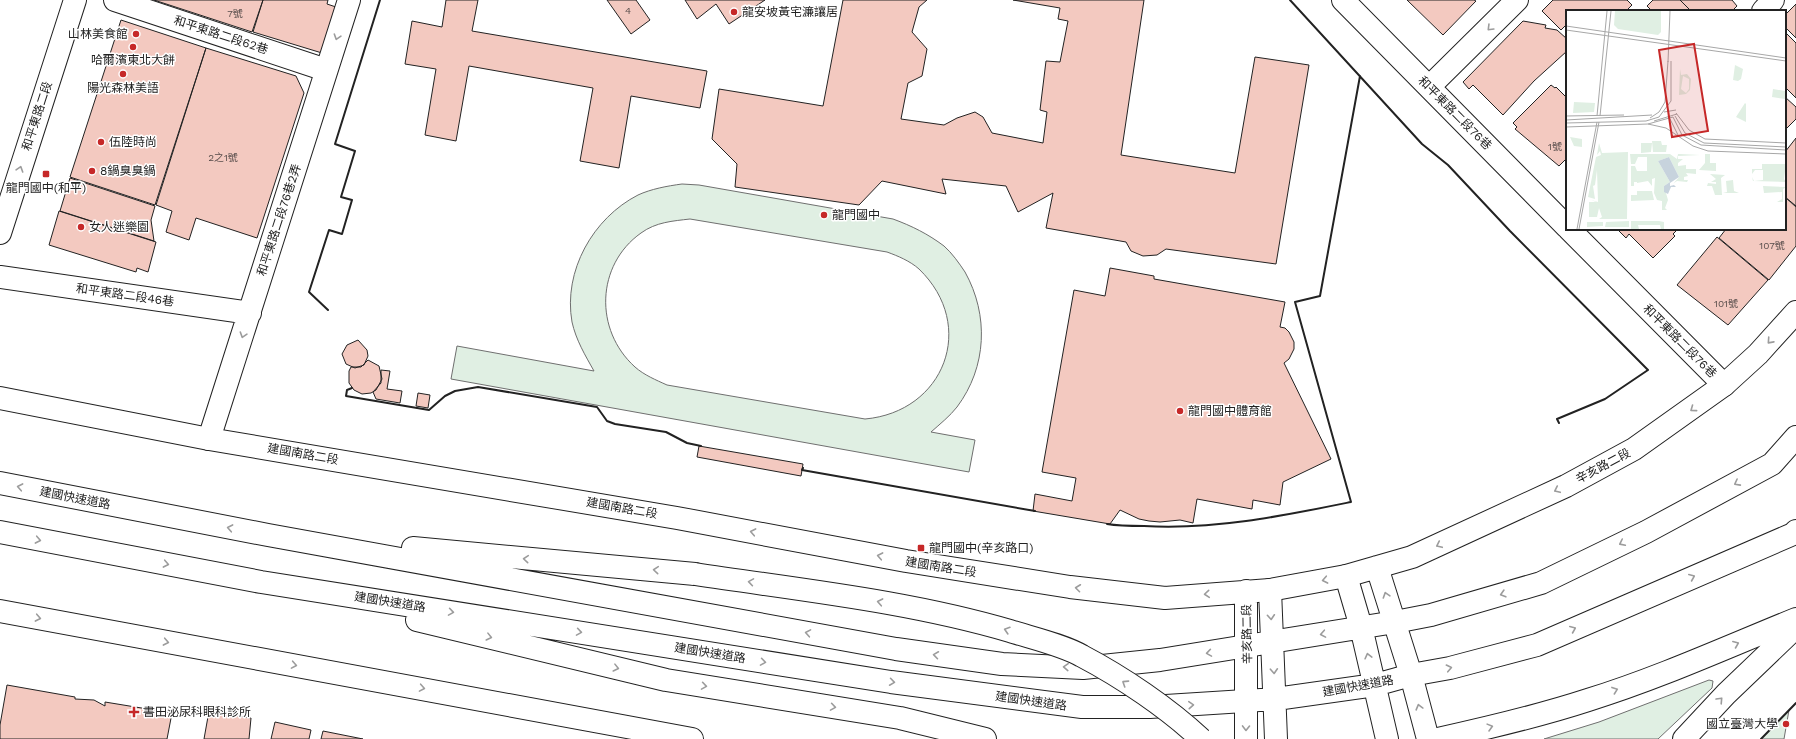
<svg xmlns="http://www.w3.org/2000/svg" width="1796" height="739" font-family="'Work Sans','Noto Sans TC',sans-serif">
	<rect width="100%" height="100%" fill="#fff"/>
	<path fill="#e0efe3" stroke="#6f6f6f" fill-rule="evenodd" d="M682,184l17,1 194,34c19,7 35,15 51,27 8,7 15,17 21,26 24,43 22,95 -8,135 -7,9 -17,17 -26,25l44,8 -6,32 -518,-93 6,-33 137,25c-9,-16 -18,-31 -22,-49 -9,-51 21,-104 66,-127 13,-6 29,-9 44,-11zM690,219l197,33c11,4 23,9 32,17 59,57 25,143 -54,150l-198,-34c-11,-5 -23,-10 -32,-18 -41,-37 -39,-102 6,-134 15,-11 32,-12 49,-14z
		M1709,680l4,1 -1,7 -54,51h-114l55,-17z
		M1789,710l-5,29h-23z"/>
	<path fill="#f3c9c0" stroke="#222" d="M154,0h109l-11,32z
		M263,0h65l-1,4 9,3 -14,46 -69,-21z
		M446,0h32l-6,31 235,40 -7,37 -69,-12 -12,72 -39,-7 13,-73 -124,-22 -13,75 -31,-6 11,-66 -31,-5 7,-43 30,6z
		M607,0h29l14,20 -19,14z
		M685,0h80l-36,24 -13,-20 -19,15z
		M843,0h84l-8,7 -7,25 15,17 -5,27 -14,7 -7,36 43,6 13,-7 18,-6 8,5 9,16 51,10 4,-31 -7,-2 6,-49 14,1 8,-41 -10,-2 2,-11 -47,-8h131l-23,155 114,18 20,-116 54,8 -33,199 -110,-15 -9,6 -14,1 -12,-5 -5,-9 -80,-14 7,-35 -35,19 -12,-26 -64,-7 4,15 -64,-13 -23,24 -124,-18 2,-23 -25,-25 7,-50 104,17z
		M1407,0h67l2,1 -33,34z
		M1553,0h74l5,5 -6,6h-59v17l-2,-2 -4,4 -19,-19z
		M1653,0h27l11,11h-39l-5,-5z
		M1680,0h52l5,6 -5,5h-41z
		M1796,4v34l-11,-11v-12z
		M121,20l85,28 -51,157 -85,-28z
		M1523,21l23,4 -1,3 12,2 10,9v12l-33,30 -31,34 -30,-30 -4,4 -6,-7z
		M1785,32l11,11v55l-11,-11z
		M206,48l90,28 8,17 -47,145 -61,-20 -7,22 -23,-8 6,-21 -16,-6z
		M1551,85l4,3 1,-1 11,11v60l-8,8 -44,-37 2,-2 -4,-4z
		M1785,97l11,10v12l-11,11z
		M1796,138v68l-11,-9v-45z
		M70,178l85,28 -4,14 3,21 -94,-30z
		M1785,197l11,10v39l-27,34 -50,-42 7,-9h59z
		M59,211l97,31 -8,30 -11,-4 -1,4 -87,-27z
		M1617,229h61l-5,5 2,2 -22,22 -24,-24 -3,4z
		M1717,237l51,43 -40,45 -51,-40z
		M1110,268l44,8v3l131,23 -5,25 5,1 4,4 5,10v7l-5,10 -5,4 47,96 -48,23 -3,23 -27,-5 -1,9 -55,-10 -4,24 -13,-3 -20,2 -11,-1 -10,-2 -19,-9 -10,14 -77,-13 2,-17 37,7 4,-23 -34,-6 32,-182 31,6z
		M358,340l9,10 1,6 -4,9 -9,3 -9,-4 -4,-10 5,-9z
		M368,360l11,6 3,13 -6,11 -5,3 -9,1 -8,-4 -5,-7v-12l2,-4h10z
		M381,370l9,1 -3,18 15,2 -2,12 -24,-4 -3,-7 8,-9z
		M418,393l12,2 -2,13 -12,-2z
		M699,446l104,18 -2,12 -104,-19z
		M7,685l68,12v2l19,1 11,6v-4l67,11 -5,26h-167v-14z
		M209,711l42,7 -2,21h-45z
		M275,722l36,8 -2,9h-38z
		M323,731l40,8h-42z"/>
	<g fill="none" stroke-linecap="round" stroke-linejoin="round">
		<g stroke="#222" stroke-width="24">
			<path id="street" d="M115,0l211,70
				M1343,0l224,227
				M1763,11l10,-11
				M1429,87l88,-87
				M1569,229l155,156
				M0,277l250,36
				M209,439l140,-439"/>
		</g>
		<g stroke="#222" stroke-width="24">
			<path id="secondary" d="M0,233l75,-233
				M0,398l209,41 468,79 229,43 164,26 95,11 105,-8 76,-14 66,-19 154,-71 68,-37 90,-64 34,-31 38,-42
				M1377,567l34,108 17,64
				M1246,591v148
				M0,611l692,128
				M1438,739c50,-11 101,-23 150,-39 71,-22 139,-53 208,-81
				M1684,739l42,-45 70,-67"/>
		</g>
		<g stroke="#222" stroke-width="24">
			<path id="primary" d="M1395,622l36,-7 110,-32 105,-51 126,-68 24,-27
				M1411,675l39,-7 87,-23 256,-111 3,-3"/>
		</g>
		<g stroke="#222" stroke-width="24">
			<path id="highway" d="M0,483l268,52 628,114 106,15 81,4 77,-8 235,-38
				M0,532l261,50 630,100 191,25h68l126,-8 99,-14 36,-10
				M413,548l282,26
				M1346,576l15,51 26,112
				M1270,590l6,149
				M417,620l249,60 234,38 85,21"/>
		</g>
		<use href="#street" stroke="#fff" stroke-width="22"/>
		<use href="#secondary" stroke="#fff" stroke-width="22"/>
		<use href="#primary" stroke="#fff" stroke-width="22"/>
		<use href="#highway" stroke="#fff" stroke-width="22"/>
		<g stroke="#222" stroke-width="24" stroke-linecap="butt">
			<path id="highway-bridge" d="M695,574c105,16 213,27 315,57 22,7 53,14 72,25 40,21 86,52 119,83"/>
		</g>
		<use href="#highway-bridge" stroke="#fff" stroke-width="22"/>
		<path stroke="#222" stroke-width="2" d="M1290,0l132,144 26,21 62,66 138,139 -43,29 -48,20 2,4
			M328,310l-19,-18 20,-62 13,4 10,-34 -11,-3 14,-46 -20,-7 45,-144
			M352,388l-5,2 -1,6 83,14 16,-14 10,-5 23,-4 119,20 10,14 8,3 51,8 21,11 14,3
			M803,468l-1,2 233,41
			M1107,524c12,2 25,2 37,2 71,4 138,-10 207,-24l-56,-200 25,-6 40,-220
			M1761,739l35,-36"/>
	</g>
	<defs><path id="oneway-chevron" d="M-2-3.5L2.5 0L-2 3.5" fill="none" stroke-width="1.6" stroke-linecap="round" stroke-linejoin="round"/></defs>
	<g stroke="#9c9c9c">
		<use href="#oneway-chevron" transform="translate(1490 28) rotate(135)"/>
		<use href="#oneway-chevron" transform="translate(337 37) rotate(108)"/>
		<use href="#oneway-chevron" transform="translate(20 169) rotate(-72)"/>
		<use href="#oneway-chevron" transform="translate(243 335) rotate(108)"/>
		<use href="#oneway-chevron" transform="translate(1770 341) rotate(132)"/>
		<use href="#oneway-chevron" transform="translate(1693 409) rotate(144)"/>
		<use href="#oneway-chevron" transform="translate(1737 483) rotate(152)"/>
		<use href="#oneway-chevron" transform="translate(20 487) rotate(-169)"/>
		<use href="#oneway-chevron" transform="translate(1557 490) rotate(155)"/>
		<use href="#oneway-chevron" transform="translate(230 528) rotate(-169)"/>
		<use href="#oneway-chevron" transform="translate(753 532) rotate(-169)"/>
		<use href="#oneway-chevron" transform="translate(38 540) rotate(11)"/>
		<use href="#oneway-chevron" transform="translate(1622 543) rotate(154)"/>
		<use href="#oneway-chevron" transform="translate(1439 545) rotate(155)"/>
		<use href="#oneway-chevron" transform="translate(880 556) rotate(-169)"/>
		<use href="#oneway-chevron" transform="translate(526 559) rotate(-175)"/>
		<use href="#oneway-chevron" transform="translate(166 564) rotate(11)"/>
		<use href="#oneway-chevron" transform="translate(656 570) rotate(-175)"/>
		<use href="#oneway-chevron" transform="translate(1692 577) rotate(-23)"/>
		<use href="#oneway-chevron" transform="translate(1325 580) rotate(169)"/>
		<use href="#oneway-chevron" transform="translate(751 582) rotate(-171)"/>
		<use href="#oneway-chevron" transform="translate(1078 588) rotate(-173)"/>
		<use href="#oneway-chevron" transform="translate(1207 594) rotate(175)"/>
		<use href="#oneway-chevron" transform="translate(1503 594) rotate(164)"/>
		<use href="#oneway-chevron" transform="translate(1386 595) rotate(-108)"/>
		<use href="#oneway-chevron" transform="translate(880 602) rotate(-169)"/>
		<use href="#oneway-chevron" transform="translate(451 612) rotate(9)"/>
		<use href="#oneway-chevron" transform="translate(1271 617) rotate(86)"/>
		<use href="#oneway-chevron" transform="translate(38 618) rotate(11)"/>
		<use href="#oneway-chevron" transform="translate(1573 629) rotate(-23)"/>
		<use href="#oneway-chevron" transform="translate(1007 630) rotate(-163)"/>
		<use href="#oneway-chevron" transform="translate(579 632) rotate(9)"/>
		<use href="#oneway-chevron" transform="translate(808 633) rotate(-170)"/>
		<use href="#oneway-chevron" transform="translate(1323 634) rotate(170)"/>
		<use href="#oneway-chevron" transform="translate(489 637) rotate(14)"/>
		<use href="#oneway-chevron" transform="translate(166 642) rotate(11)"/>
		<use href="#oneway-chevron" transform="translate(1736 644) rotate(-22)"/>
		<use href="#oneway-chevron" transform="translate(1209 653) rotate(171)"/>
		<use href="#oneway-chevron" transform="translate(936 655) rotate(-172)"/>
		<use href="#oneway-chevron" transform="translate(1368 656) rotate(-104)"/>
		<use href="#oneway-chevron" transform="translate(763 662) rotate(9)"/>
		<use href="#oneway-chevron" transform="translate(294 665) rotate(10)"/>
		<use href="#oneway-chevron" transform="translate(1066 667) rotate(-177)"/>
		<use href="#oneway-chevron" transform="translate(616 668) rotate(14)"/>
		<use href="#oneway-chevron" transform="translate(1449 668) rotate(-12)"/>
		<use href="#oneway-chevron" transform="translate(1274 671) rotate(87)"/>
		<use href="#oneway-chevron" transform="translate(892 682) rotate(8)"/>
		<use href="#oneway-chevron" transform="translate(1125 683) rotate(-147)"/>
		<use href="#oneway-chevron" transform="translate(704 686) rotate(9)"/>
		<use href="#oneway-chevron" transform="translate(422 688) rotate(10)"/>
		<use href="#oneway-chevron" transform="translate(1615 690) rotate(-20)"/>
		<use href="#oneway-chevron" transform="translate(1720 700) rotate(-47)"/>
		<use href="#oneway-chevron" transform="translate(1191 705) rotate(-4)"/>
		<use href="#oneway-chevron" transform="translate(833 707) rotate(9)"/>
		<use href="#oneway-chevron" transform="translate(1419 707) rotate(-105)"/>
		<use href="#oneway-chevron" transform="translate(1490 727) rotate(-15)"/>
		<use href="#oneway-chevron" transform="translate(1246 728) rotate(91)"/>
	</g>
	<g fill="#c62828" stroke="#fff" stroke-width="1.5">
		<circle cx="734" cy="12" r="4"/>
		<circle cx="136" cy="34" r="4"/>
		<circle cx="133" cy="47" r="4"/>
		<circle cx="123" cy="74" r="4"/>
		<circle cx="101" cy="142" r="4"/>
		<circle cx="92" cy="171" r="4"/>
		<rect x="42" y="170" width="8" height="8" rx="2"/>
		<circle cx="824" cy="215" r="4"/>
		<circle cx="81" cy="227" r="4"/>
		<circle cx="1180" cy="411" r="4"/>
		<rect x="917" y="544" width="8" height="8" rx="2"/>
		<path d="M132 706h4v4h4v4h-4v4h-4v-4h-4v-4h4z"/>
		<circle cx="1786" cy="724" r="4"/>
	</g>
	<g text-anchor="middle" dominant-baseline="central" stroke-width="3" stroke-linejoin="round" paint-order="stroke">
		<g font-size="10" fill="#564c4a">
			<text x="628" y="10">4</text>
			<text x="235" y="13">7號</text>
			<text x="1555" y="146">1號</text>
			<text x="223" y="157">2之1號</text>
			<text x="1772" y="245">107號</text>
			<text x="1726" y="303">101號</text>
		</g>
		<g font-size="12" fill="#222" stroke="#fff" text-anchor="start">
			<text x="742" y="12">龍安坡黃宅濂讓居</text>
			<text x="128" y="34" text-anchor="end">山林美食館</text>
			<text x="133" y="60" text-anchor="middle">哈爾濱東北大餅</text>
			<text x="123" y="88" text-anchor="middle">陽光森林美語</text>
			<text x="109" y="142">伍陸時尚</text>
			<text x="100" y="171">8鍋臭臭鍋</text>
			<text x="46" y="188" text-anchor="middle">龍門國中(和平)</text>
			<text x="832" y="215">龍門國中</text>
			<text x="89" y="227">女人迷樂園</text>
			<text x="1188" y="411">龍門國中體育館</text>
			<text x="929" y="548">龍門國中(辛亥路口)</text>
			<text x="143" y="712">書田泌尿科眼科診所</text>
			<text x="1778" y="724" text-anchor="end">國立臺灣大學</text>
		</g>
		<g font-size="12" fill="#222" stroke="#fff">
			<text transform="translate(221 35) rotate(18)">和平東路二段62巷</text>
			<text transform="translate(1455 113) rotate(45)">和平東路二段76巷</text>
			<text transform="translate(37 116) rotate(-72)">和平東路二段</text>
			<text transform="translate(279 220) rotate(-72)">和平東路二段76巷2弄</text>
			<text transform="translate(125 295) rotate(8)">和平東路二段46巷</text>
			<text transform="translate(1680 341) rotate(45)">和平東路二段76巷</text>
			<text transform="translate(303 454) rotate(10)">建國南路二段</text>
			<text transform="translate(1603 466) rotate(-28)">辛亥路二段</text>
			<text transform="translate(75 498) rotate(11)">建國快速道路</text>
			<text transform="translate(622 508) rotate(10)">建國南路二段</text>
			<text transform="translate(941 567) rotate(9)">建國南路二段</text>
			<text transform="translate(390 602) rotate(9)">建國快速道路</text>
			<text transform="translate(1247 634) rotate(-91)">辛亥路二段</text>
			<text transform="translate(710 653) rotate(9)">建國快速道路</text>
			<text transform="translate(1358 686) rotate(-10)">建國快速道路</text>
			<text transform="translate(1031 701) rotate(8)">建國快速道路</text>
		</g>
	</g>
	<g transform="translate(1566 10)">
		<rect width="220" height="220" fill="#fff"/>
		<path d="M49,1h46v21l-3,3 -40,-6 -4,-4zM169,55l8,4 -2,10 -3,2 -5,-1zM114,59l1,6 6,-1 4,5 -1,11 -4,4 -7,1zM117,66l6,3v10l-3,4 -5,-4zM207,79l12,2v8l-13,-2zM8,92l21,1 -1,9 -21,1zM179,93l1,1v18l-10,-5zM4,127l12,2v8l-8,-1zM86,131h9l1,4h5l-1,7h-13zM33,133l3,10 26,-1 -1,67h-28l3,-2 -3,-9 -2,9h-8v-15h7l-5,-2 7,2 -1,-32 -2,15 -2,1 2,13 -7,-2 8,-40 5,-2 -1,-4 -3,4zM75,133h11l-1,9 -10,1zM64,144h40l7,5 1,-5h1l21,1 -22,1v3h5l-5,4v3l8,-1v4h10v5l-10,-1 2,3 -4,1v3h4l-1,2 -10,-1 -3,2 -1,1 6,-7 -10,-20 -11,4 12,21 -6,4 4,14 -3,8 2,2h-5v-9l-5,-1 -3,-7 1,-15 -3,1v7l-4,-5 -11,2v3v-4h-3v4h-3v-20h4l2,5h10v-14h-9l-3,7h-4zM139,144h5v9h6v8l-17,-1 6,-7zM196,154h24l-2,15 2,3 -33,-1 -1,-4 2,4 9,-1v-10h-8l-3,4v-5h10zM144,164l15,1 -4,3 1,17h-7l-3,-9h-5l1,-3 8,1v-6v4h-5l5,-3zM167,170l1,11 5,2h-16l4,-1 -1,-11zM197,176l23,1 -3,2v13h-6l5,-3v-7l-18,1zM71,181h15l2,9 -23,1v-6h6zM63,211v6h-24l1,-5zM65,211h28l5,1v7h-3l-1,-4h-22l1,4h-8zM21,212h16v4l-16,1z" fill="#e0efe3" fill-rule="evenodd"/>
		<path d="M103,147l10,20 -9,6v3l4,-1 2,2h-5l-3,7 -4,-2v-6l6,-4 -12,-21z" fill="#c7d3dd"/>
		<path fill="none" stroke="#a7a7a7" stroke-width="1" d="M0,16l220,32M0,20l220,31M102,52l2,-51M98,102l12,-2M110,103l13,17 16,9 81,4M0,106l58,-1M31,106l10,-105M34,106l11,-105M109,106l10,17 19,10 82,4M107,107l9,18 19,10 85,5M84,108l9,-6 6,-10 3,-41M104,109l8,16M0,110l86,-5M88,111l23,-7M0,113l80,-2 13,-4 12,-16v-40M82,114l18,4 27,18 15,5 78,3M0,117l82,-3 25,-7M11,219l20,-107M13,219l20,-107"/>
		<path fill="#c62828" fill-opacity="0.15" stroke="#c62828" stroke-width="2" d="M128,34l14,87 -36,6 -13,-87z"/>
		<rect width="220" height="220" fill="none" stroke="#222" stroke-width="2"/>
	</g>
</svg>
